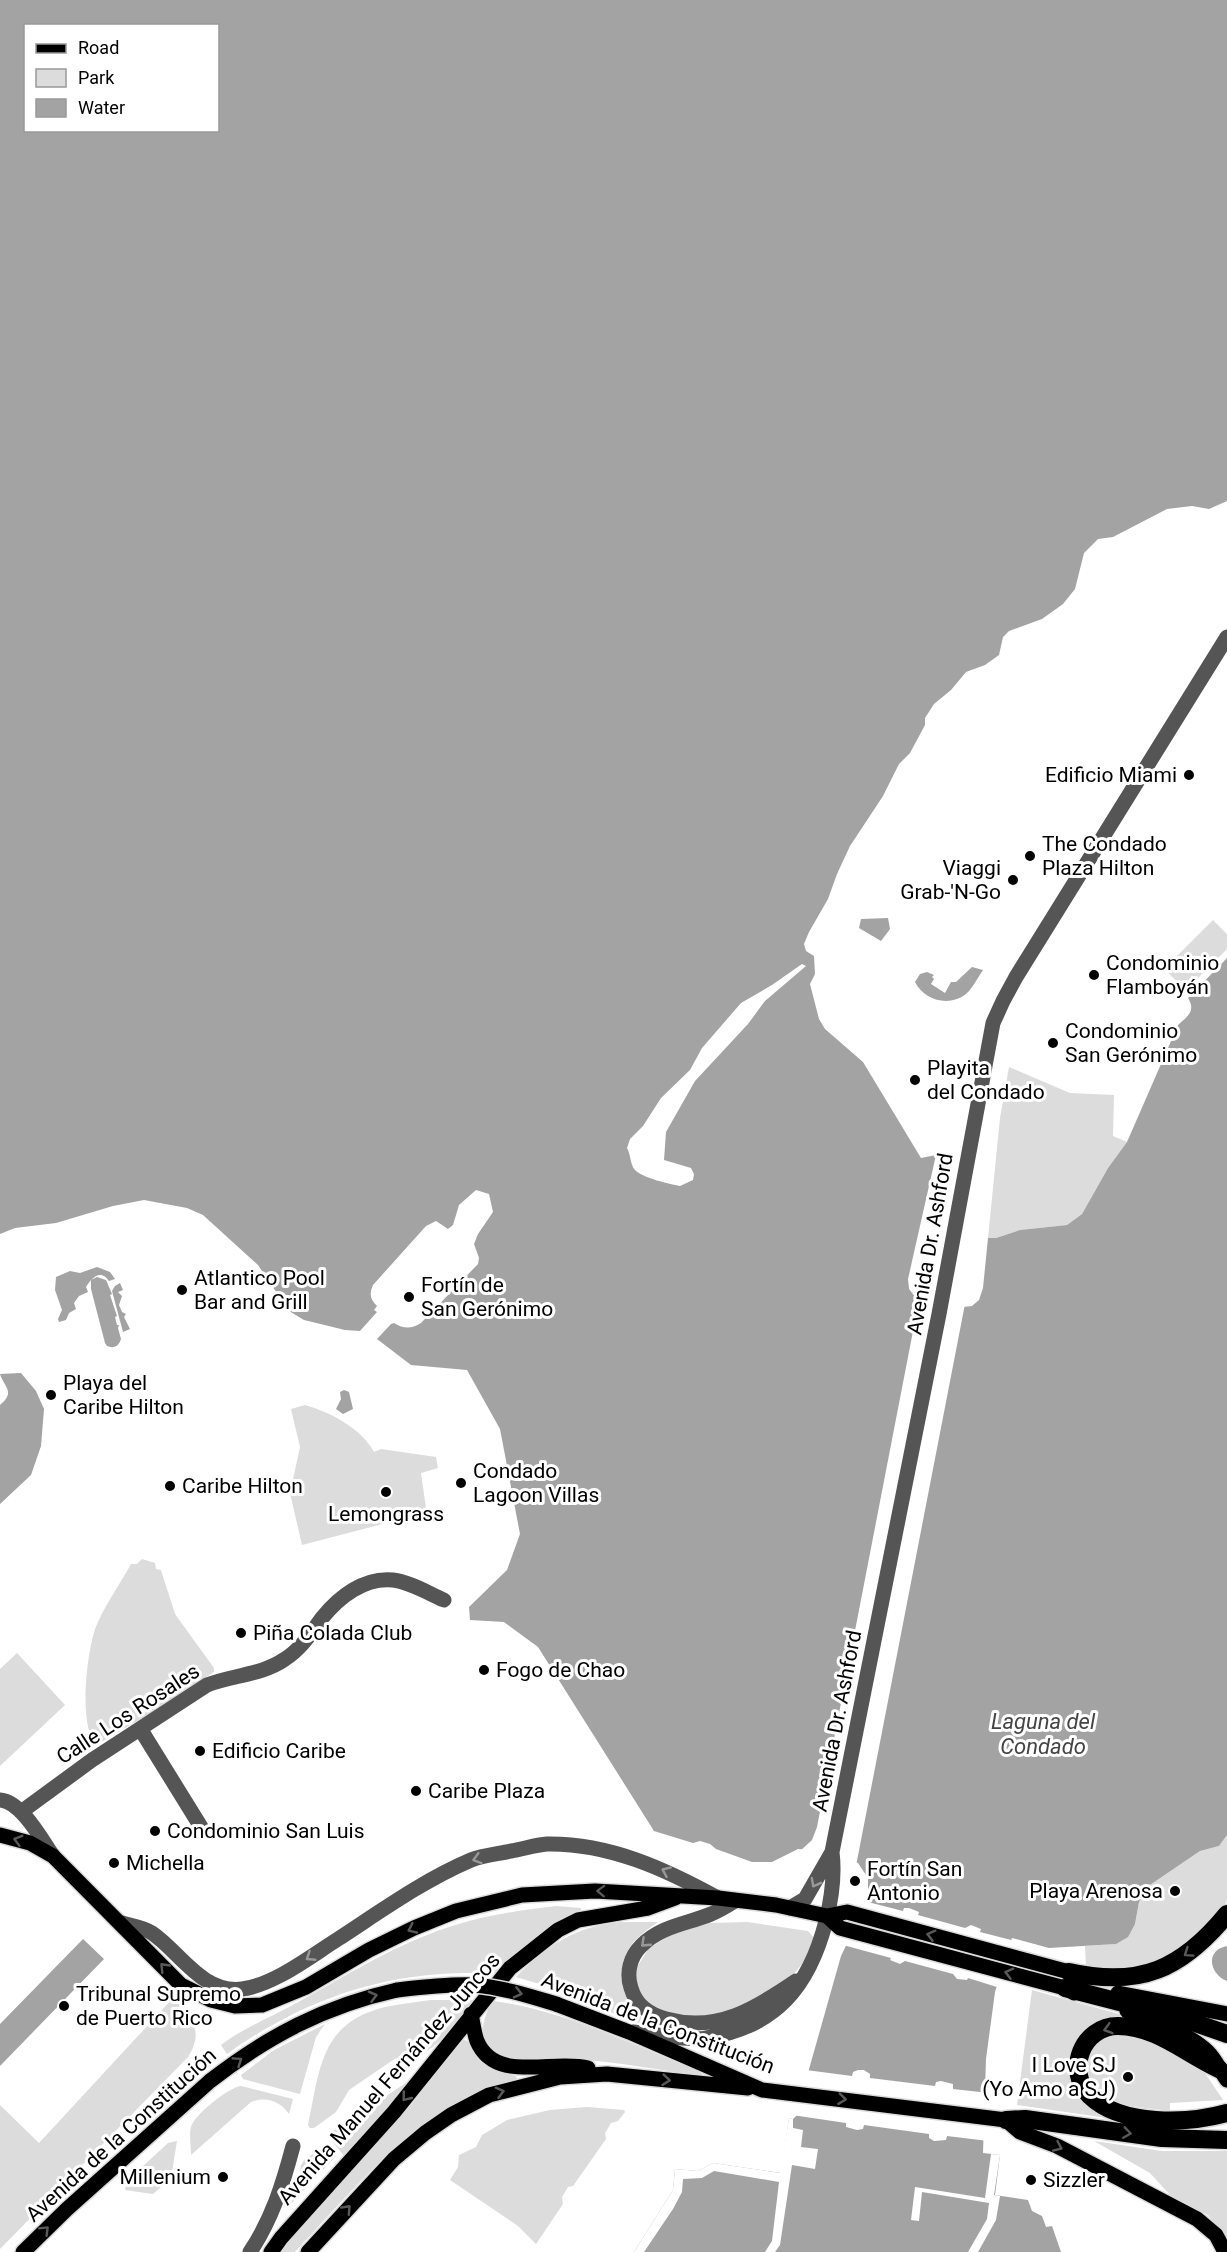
<svg xmlns="http://www.w3.org/2000/svg" width="1227" height="2252" font-family="Roboto,sans-serif">
	<rect width="100%" height="100%" fill="#fff"/>
	<path fill="#dcdcdc" d="M1213,920l14,14v15l-41,41 -22,-21z
		M1009,1067l61,26 44,2 -1,41 14,6 -19,26 -26,46 -15,11 -47,5 -24,8h-8l12,-120z
		M305,1405c25,7 56,23 69,47l7,-3 55,8 2,11 -17,5 5,35 -9,7 -115,30 -12,-52 10,-46 -9,-38z
		M142,1559l13,4 1,6 5,1 14,44 39,54v4l-56,37 -60,35 -4,-1c-15,-23 -7,-89 1,-114 8,-21 25,-45 36,-65h6z
		M17,1653l48,52 -65,61v-97z
		M1227,1835c0,12 0,56 0,65 -3,8 -15,19 -21,25 -39,38 -65,47 -120,43l-1,-22 31,-2 19,-20 4,-22 8,-15 53,-36 19,-5z
		M556,1906l25,2v2l-82,64c-101,-7 -190,21 -272,80l-6,-9c22,-17 48,-27 72,-40 44,-24 87,-52 134,-70 42,-17 85,-24 129,-29z
		M620,1922h38c-10,7 -21,15 -28,25 -19,29 -4,63 23,78l-1,3 -55,-21 -34,-16 -47,-14c30,-31 60,-51 104,-55z
		M747,1922l61,9 6,7 -11,25 -16,19 -47,29 -48,7 -29,-5 -20,-12 -8,-21 2,-13 12,-19 22,-13 38,-12z
		M1032,1990l105,29h-26l-40,52 43,48 -97,-14z
		M174,1997c17,21 31,33 14,60l-188,192v-144l39,38z
		M431,2000h43c-16,19 -30,43 -53,54 -8,3 -15,2 -23,7l-2,-3 -47,32 -13,22 -22,16h-4l-2,-3c12,-56 12,-102 77,-118 15,-3 31,-5 46,-7z
		M493,2001c72,9 142,45 209,72v3c-42,-6 -85,-14 -128,-17 -20,-1 -39,3 -59,1 -8,-1 -16,-4 -22,-9 -16,-13 -10,-35 0,-50z
		M325,2024l-9,13 -16,57 -57,-15 -2,-4 33,-25z
		M1120,2033l37,10 46,27 20,30 -53,3v8c-38,-6 -73,-2 -85,-46l14,-28z
		M463,2039l8,4c5,23 25,29 45,33l1,3c-24,8 -47,15 -68,28 -60,37 -106,94 -154,145h-15l27,-35 105,-113z
		M412,2079l-67,78 -18,-22z
		M241,2086l52,13 -4,15c-9,-13 -23,-18 -38,-12l-60,53c0,-9 -2,-20 0,-28 3,-12 38,-40 50,-41z
		M587,2107l37,3 1,2 -7,9 -7,2 -6,10 1,6 -33,47 -5,1 -6,10 1,7 -27,40 -18,-18 -68,-46 8,-13 1,-12 17,-8 6,-12 25,-15 43,-10z
		M177,2141l-6,37 -18,16 -28,-4 2,-9 41,-38z
		M1094,2141l68,10h65v89l-19,-25 -37,-19 -21,-23z
		M327,2145l9,11 -45,48 10,-39 3,-5z"/>
	<path fill="#a3a3a3" fill-rule="evenodd" d="M0,0h1227v501l-18,8 -17,-3 -25,3 -54,28 -15,2 -14,14 -9,36 -12,15 -21,15 -33,12 -6,6 -4,18 -14,10 -19,7 -15,18 -17,14 -9,14v7l-15,28 -11,11 -16,32 -33,50 -13,28 -9,25 -19,33 -5,12 2,7 8,5 1,18 -5,10 9,35 6,10 38,33 58,96 15,-3 -28,124 1,10 7,9 47,9 9,-1 7,-6 4,-12 5,-50h8l24,-8 47,-5 15,-11 26,-46 19,-26 51,-117c10,-9 18,-14 10,-27l39,-40v877l-8,11 -19,5 -53,36 -8,15 -4,22 -7,13 -12,7 -67,4 -37,-10 -17,54 -9,67 -3,94 17,2 -5,40 33,5 4,11 10,5 4,11 6,-1 9,26h-427l39,-62 2,-21 23,2 15,-8 68,10 8,-55 4,1 6,-6 3,-19 39,-138 27,-56v-22l-10,-15 -26,-11 -34,-3 -26,13h-20l-36,-13 -6,-5 -10,-3 -7,2 -39,-12 -116,-184 -34,-25 -34,-2 -1,-13 38,-37 13,-36 -20,-105 -33,-59 -56,-5 -34,-26 14,-15 3,-1c10,6 17,6 27,0l57,-59 1,-6 -5,-14 4,-10 15,-22 -4,-18 -13,-4 -17,15 -6,20 -5,4 -12,-8 -10,5 -53,59c-4,9 -3,14 4,21l-3,4 3,2 -17,19 -15,-1 -41,-10 -15,-9 -31,-46 -55,-50 -16,-7 -43,-8 -31,6 -57,17 -41,5 -15,6zM26,26h192v104h-192zM802,964l4,2 -41,35 -17,23 -53,57 -29,51 -2,28 27,8 3,6 -1,6 -13,6c-11,-2 -36,-8 -44,-15 -6,-5 -5,-16 -9,-23l3,-9 13,-13 18,-28 29,-28 12,-22 39,-45 31,-18z
		M888,918l2,11 -9,12 -22,-13 2,-9z
		M972,967l11,3c-5,7 -9,15 -14,21 -16,17 -44,11 -54,-9l5,-8 7,-2 7,3 -2,2 2,2 -3,5 14,9 6,-11h5z
		M97,1267l13,5 5,7 -6,2c-9,-13 -18,-2 -23,6l2,5 -9,4 -5,7 2,6 -7,4 -3,7 -7,2 -1,-3 4,-9 -7,-20 1,-13 14,-6 10,2z
		M97,1277l9,3 6,14 -2,1 7,21 -2,1 2,8h2l-1,3 3,11c-2,7 -7,10 -14,7l-2,-3 -14,-54v-9z
		M120,1283l3,7 -5,2 4,4 -3,9 3,7 4,2 -2,3 6,12 -7,3 -11,-41 3,-5z
		M21,1373l15,18 8,18 -3,37 -10,29 -31,29v-99c16,-13 4,-18 0,-31z
		M344,1390l5,2 4,17 -10,5 -7,-5 5,-10 -1,-7z
		M83,1939l21,20 -104,107v-42z
		M1227,1946v35c-18,-7 -22,-31 0,-35z"/>
	<path fill="#fff" d="M920,1295l45,9 -109,562 -25,-11 -32,-3 13,-12 5,-13z
		M864,1901l39,10 1,-3h5l10,4 -1,3 47,13 6,-3 10,4 -1,3 55,14 -21,-5 -14,47 -32,-10 -1,2 -10,-1 -4,-5 -48,-13 -5,3 -10,-4 1,-2 -48,-13z
		M806,2070l46,6 1,-4 5,-2h6l6,4v4l65,8 1,-4 5,-1 12,3v5l36,4 -1,48 -41,-5 -1,4 -12,1 -5,-3v-4l-65,-9 -1,4 -6,1 -11,-3v-4l-54,-8 4,-4z
		M789,2118l4,1v9l10,2 -2,17 17,2 -3,20 -23,-4 -12,80 -5,7h-10l7,-11 7,-59 -65,-11 -12,7 -19,1 -1,13 -9,17 -29,43h-10l39,-62 2,-21 23,2 15,-8 67,10z
		M991,2154l9,1 -6,40 6,1 -4,24 -18,32h-10l19,-33 2,-16 -67,-11 -3,29 -8,-1 4,-33 70,11z"/>
	<g fill="none" stroke-linecap="round" stroke-linejoin="round">
		<g stroke="#dbdbdb" stroke-width="18">
			<path id="major" d="M0,1835l30,8 23,13 128,129 30,15 24,6 27,-1 44,-18 63,-37 45,-22 42,-17 66,-16 73,-4 123,7 58,7 51,11 13,12 225,60 9,5
				M827,1916l20,-4 222,60
				M1118,1993l109,21
				M556,2004l73,28 133,58 244,30 14,12 37,14 140,73 19,16 9,17
				M1127,2011c24,7 64,24 81,41 8,8 13,20 19,28
				M471,2014c2,9 3,19 6,27 18,43 76,18 111,27
				M23,2252l44,-43 143,-128c58,-45 115,-75 187,-91
				M271,2252l10,-14 113,-126 116,-144 48,-38 20,-10 70,-12 27,-10
				M308,2252l86,-93 31,-26 26,-18 38,-20 71,-18 47,-3 141,14"/>
		</g>
		<g stroke="#dbdbdb" stroke-width="21">
			<path id="highway" d="M1069,1972c71,16 113,-3 158,-58
				M1065,1988l113,29 49,17
				M1219,2069c-33,-15 -63,-43 -101,-43 -36,0 -53,45 -28,70 31,30 98,28 137,17
				M1006,2120l19,-1 137,19 65,2"/>
		</g>
		<path stroke="#555" stroke-width="15" d="M141,1730l60,97
			M0,1800c21,1 42,40 53,56
			M21,1812l71,-52 115,-75c26,-10 55,-10 78,-26 16,-10 26,-26 37,-41 17,-21 42,-41 71,-38 17,2 35,13 51,20
			M735,1901c-8,5 -16,10 -24,13 -24,10 -51,12 -70,32 -11,11 -15,27 -10,42 5,17 17,26 35,31 51,14 89,-10 130,-38
			M790,1908l15,-9 27,-47
			M122,1923c10,3 21,4 30,10 27,18 50,61 90,56 32,-4 69,-33 96,-50 43,-28 86,-59 133,-79 12,-5 27,-6 40,-9 12,-2 24,-6 36,-7 62,-1 118,25 171,54
			M633,2032c18,2 57,9 73,6 70,-11 103,-51 120,-117 6,-24 9,-45 6,-69l107,-538 54,-291 10,-22 13,-24 211,-340
			M250,2252c22,-33 33,-68 43,-106"/>
		<use href="#major" stroke="#000" stroke-width="15"/>
		<use href="#highway" stroke="#000" stroke-width="18"/>
		<g stroke="#dbdbdb" stroke-width="18" stroke-linecap="butt">
			<path id="major-bridge" d="M397,1990c26,-3 51,-6 76,-5 28,2 56,11 83,19"/>
		</g>
		<use href="#major-bridge" stroke="#000" stroke-width="15"/>
	</g>
	<defs><path id="oneway-chevron" d="M-2-3.5L2.5 0L-2 3.5" fill="none" stroke-width="1.6" stroke-linecap="round" stroke-linejoin="round" transform="scale(1.5)"/></defs>
	<g stroke="#595959">
		<use href="#oneway-chevron" transform="translate(18 1840) rotate(-164)"/>
		<use href="#oneway-chevron" transform="translate(601 1891) rotate(-178)"/>
		<use href="#oneway-chevron" transform="translate(412 1929) rotate(155)"/>
		<use href="#oneway-chevron" transform="translate(931 1935) rotate(-165)"/>
		<use href="#oneway-chevron" transform="translate(1188 1953) rotate(145)"/>
		<use href="#oneway-chevron" transform="translate(164 1967) rotate(-134)"/>
		<use href="#oneway-chevron" transform="translate(1009 1973) rotate(-165)"/>
		<use href="#oneway-chevron" transform="translate(518 1993) rotate(14)"/>
		<use href="#oneway-chevron" transform="translate(373 1996) rotate(-15)"/>
		<use href="#oneway-chevron" transform="translate(1108 2029) rotate(164)"/>
		<use href="#oneway-chevron" transform="translate(238 2061) rotate(-34)"/>
		<use href="#oneway-chevron" transform="translate(666 2080) rotate(6)"/>
		<use href="#oneway-chevron" transform="translate(500 2092) rotate(-15)"/>
		<use href="#oneway-chevron" transform="translate(406 2097) rotate(129)"/>
		<use href="#oneway-chevron" transform="translate(842 2099) rotate(7)"/>
		<use href="#oneway-chevron" transform="translate(1127 2133) rotate(8)"/>
		<use href="#oneway-chevron" transform="translate(1058 2147) rotate(24)"/>
		<use href="#oneway-chevron" transform="translate(347 2209) rotate(-47)"/>
		<use href="#oneway-chevron" transform="translate(45 2230) rotate(-45)"/>
	</g>
	<g stroke="#999">
		<use href="#oneway-chevron" transform="translate(477 1859) rotate(164)"/>
		<use href="#oneway-chevron" transform="translate(666 1871) rotate(-156)"/>
		<use href="#oneway-chevron" transform="translate(815 1883) rotate(118)"/>
		<use href="#oneway-chevron" transform="translate(645 1943) rotate(137)"/>
		<use href="#oneway-chevron" transform="translate(310 1957) rotate(147)"/>
	</g>
	<g fill="#000" stroke="#fff" stroke-width="2">
		<circle cx="1189" cy="775" r="6"/>
		<circle cx="1030" cy="856" r="6"/>
		<circle cx="1013" cy="880" r="6"/>
		<circle cx="1094" cy="975" r="6"/>
		<circle cx="1053" cy="1043" r="6"/>
		<circle cx="915" cy="1080" r="6"/>
		<circle cx="182" cy="1290" r="6"/>
		<circle cx="409" cy="1297" r="6"/>
		<circle cx="51" cy="1395" r="6"/>
		<circle cx="461" cy="1483" r="6"/>
		<circle cx="170" cy="1486" r="6"/>
		<circle cx="386" cy="1492" r="6"/>
		<circle cx="241" cy="1633" r="6"/>
		<circle cx="484" cy="1670" r="6"/>
		<circle cx="200" cy="1751" r="6"/>
		<circle cx="416" cy="1791" r="6"/>
		<circle cx="155" cy="1831" r="6"/>
		<circle cx="114" cy="1863" r="6"/>
		<circle cx="855" cy="1881" r="6"/>
		<circle cx="1175" cy="1891" r="6"/>
		<circle cx="64" cy="2006" r="6"/>
		<circle cx="1128" cy="2077" r="6"/>
		<circle cx="223" cy="2177" r="6"/>
		<circle cx="1031" cy="2180" r="6"/>
	</g>
	<g text-anchor="middle" dominant-baseline="central" stroke-width="6" stroke-linejoin="round" paint-order="stroke">
		<g font-size="21" fill="#000" stroke="#fff" text-anchor="start">
			<text x="1177" y="775" text-anchor="end">Edificio Miami</text>
			<text x="1042" y="844">The Condado<tspan x="1042" dy="24">Plaza Hilton</tspan></text>
			<text x="1001" y="868" text-anchor="end">Viaggi<tspan x="1001" dy="24">Grab-'N-Go</tspan></text>
			<text x="1106" y="963">Condominio<tspan x="1106" dy="24">Flamboyán</tspan></text>
			<text x="1065" y="1031">Condominio<tspan x="1065" dy="24">San Gerónimo</tspan></text>
			<text x="927" y="1068">Playita<tspan x="927" dy="24">del Condado</tspan></text>
			<text x="194" y="1278">Atlantico Pool<tspan x="194" dy="24">Bar and Grill</tspan></text>
			<text x="421" y="1285">Fortín de<tspan x="421" dy="24">San Gerónimo</tspan></text>
			<text x="63" y="1383">Playa del<tspan x="63" dy="24">Caribe Hilton</tspan></text>
			<text x="473" y="1471">Condado<tspan x="473" dy="24">Lagoon Villas</tspan></text>
			<text x="182" y="1486">Caribe Hilton</text>
			<text x="386" y="1514" text-anchor="middle">Lemongrass</text>
			<text x="253" y="1633">Piña Colada Club</text>
			<text x="496" y="1670">Fogo de Chao</text>
			<text x="212" y="1751">Edificio Caribe</text>
			<text x="428" y="1791">Caribe Plaza</text>
			<text x="167" y="1831">Condominio San Luis</text>
			<text x="126" y="1863">Michella</text>
			<text x="867" y="1869">Fortín San<tspan x="867" dy="24">Antonio</tspan></text>
			<text x="1163" y="1891" text-anchor="end">Playa Arenosa</text>
			<text x="76" y="1994">Tribunal Supremo<tspan x="76" dy="24">de Puerto Rico</tspan></text>
			<text x="1116" y="2065" text-anchor="end">I Love SJ<tspan x="1116" dy="24">(Yo Amo a SJ)</tspan></text>
			<text x="211" y="2177" text-anchor="end">Millenium</text>
			<text x="1043" y="2180">Sizzler</text>
		</g>
		<g font-size="21" fill="#000" stroke="#fff">
			<text transform="translate(930 1244) rotate(-80)">Avenida Dr. Ashford</text>
			<text transform="translate(128 1714) rotate(-33)">Calle Los Rosales</text>
			<text transform="translate(837 1721) rotate(-79)">Avenida Dr. Ashford</text>
			<text transform="translate(658 2023) rotate(21)">Avenida de la Constitución</text>
			<text transform="translate(389 2079) rotate(-49)">Avenida Manuel Fernández Juncos</text>
			<text transform="translate(121 2135) rotate(-42)">Avenida de la Constitución</text>
		</g>
		<g font-size="22" font-style="italic" fill="#444" stroke="#fff">
			<text x="1043" y="1721">Laguna del<tspan x="1043" dy="25">Condado</tspan></text>
		</g>
	</g>
	<rect x="24" y="24" width="195" height="108" fill="#ffffff" stroke="#999999" stroke-width="1.5"/>
	<rect x="36" y="44" width="30" height="9" fill="#000000" stroke="#999999" stroke-width="1.5"/>
	<text x="78" y="54" font-size="18" fill="#000000">Road</text>
	<rect x="36" y="69" width="30" height="18" fill="#dcdcdc" stroke="#999999" stroke-width="1.5"/>
	<text x="78" y="84" font-size="18" fill="#000000">Park</text>
	<rect x="36" y="99" width="30" height="18" fill="#a3a3a3" stroke="#999999" stroke-width="1.5"/>
	<text x="78" y="114" font-size="18" fill="#000000">Water</text>
</svg>
